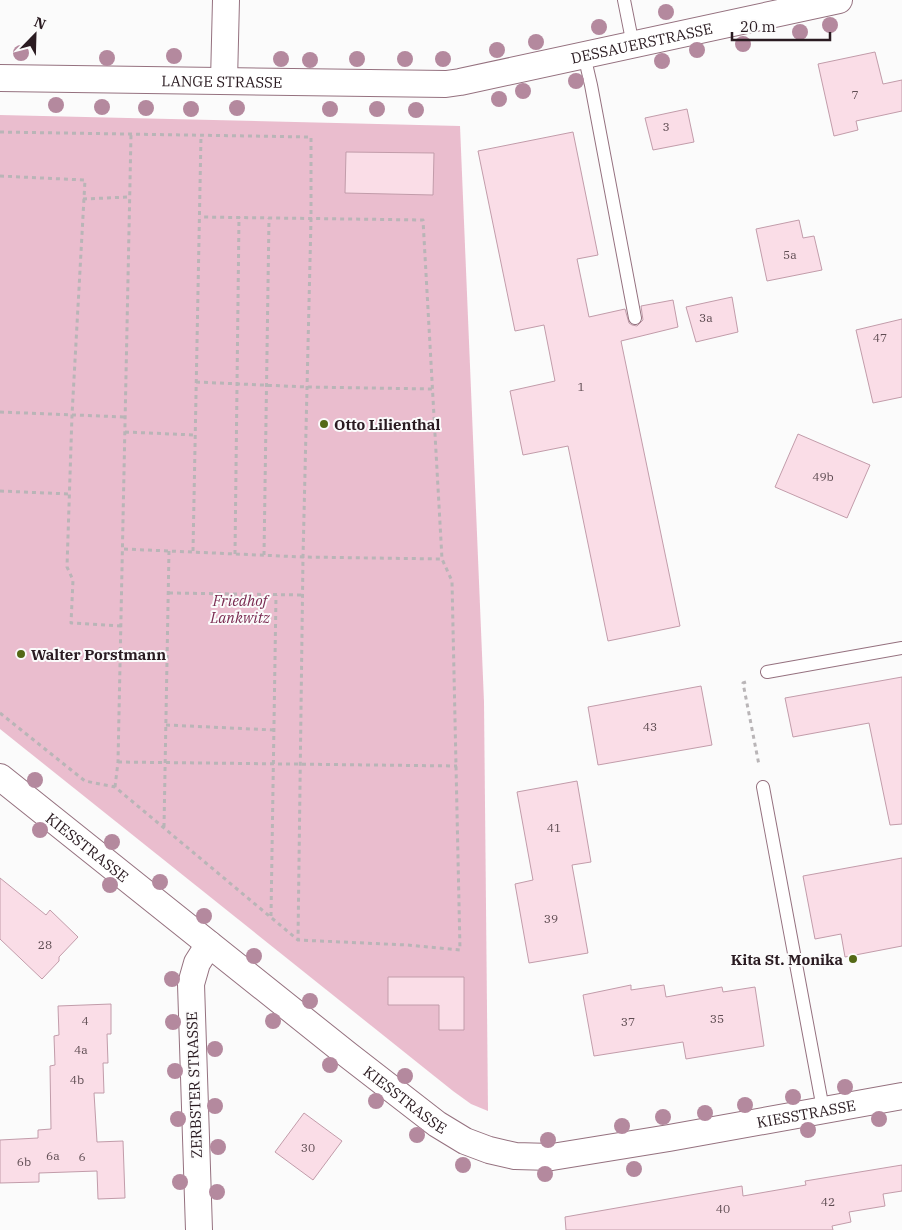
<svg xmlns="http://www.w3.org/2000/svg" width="902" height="1230" font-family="'IBM Plex Serif',serif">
	<rect width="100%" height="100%" fill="#fbfbfb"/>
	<path fill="#eabdce" d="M0,115l460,11 24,576 4,409 -17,-7 -18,-13 -453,-362z"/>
	<path fill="#fadde7" stroke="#c29caa" d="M875,52l8,32 19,-4v31l-46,10 2,9 -24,6 -16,-72z
		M687,109l7,33 -41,8 -8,-32z
		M573,132l25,123 -21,4 12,58 36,-8 4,14 3,2 5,1 6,-6 -2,-14 32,-6 5,27 -57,14 59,285 -72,15 -40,-195 -45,9 -13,-64 45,-10 -11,-56 -29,6 -37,-180z
		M346,152l88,1 -1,42 -88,-2z
		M799,220l4,18 11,-2 8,34 -55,11 -11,-52z
		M732,297l6,35 -42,10 -10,-35z
		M902,319v78l-29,6 -17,-73z
		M798,434l72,31 -23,53 -72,-31z
		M902,677v147l-12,1 -21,-102 -76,14 -8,-39z
		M701,686l11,59 -114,20 -10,-58z
		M577,781l14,81 -19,3 16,88 -59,10 -14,-79 18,-4 -16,-88z
		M902,858v88l-57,11 -4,-23 -26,5 -12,-63z
		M0,878l46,37 4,-5 28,27 -19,20v4l-17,18 -42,-40z
		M388,977h76v53h-25v-25h-51z
		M631,985v5l33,-5 2,12 56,-10 1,5 32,-5 9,59 -78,13 -3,-17 -89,14 -11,-61z
		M111,1004v30h-4l1,29h-5l1,30h-10l3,49 26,-1 2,57 -27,1 -1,-28 -58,2v9l-39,1v-43l38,-2v-8l13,-1 -1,-63 5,-1 -1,-29 5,-1 -1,-29z
		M304,1113l38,28 -29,39 -38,-28z
		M902,1165v26l-19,3 2,12 -36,6 2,10 -19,4 1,4h-267l-1,-13 177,-31 1,10 63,-11 -1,-4z"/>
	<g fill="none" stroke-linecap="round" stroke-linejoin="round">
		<g stroke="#95717f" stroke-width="14">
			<path id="lane" d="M624,0l9,45
				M584,55l7,30 44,233
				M767,672l135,-24
				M763,787l60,322"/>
		</g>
		<g stroke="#95717f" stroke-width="28">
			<g id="street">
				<path id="s1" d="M0,78l446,6 14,-2 379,-82"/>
				<path d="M224,81l2,-81"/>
				<path id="s2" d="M0,777l348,278 89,69 28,17 24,9 26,6 37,1 117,-19 233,-42"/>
				<path d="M199,1230l-8,-246 6,-21 12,-19"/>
			</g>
		</g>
		<path stroke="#b9b5b7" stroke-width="3" stroke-dasharray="4 4" stroke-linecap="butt" d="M0,132l311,5v82l-8,338 -5,383
			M0,176l85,4 -13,235 -5,152 6,13 -2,43 51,3
			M83,199l46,-2
			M196,382l111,5 125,2
			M0,412l125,5
			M125,432l70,3
			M0,491l69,3
			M124,549l179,8 139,2
			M193,551l8,-416
			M235,554l4,-337
			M264,555l5,-337
			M169,593l133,2
			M746,682l-3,1 16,82
			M0,713l85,68 30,6 183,153 109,5 53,5 -8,-369 -10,-22 -19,-339 -223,-3
			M166,725l108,5
			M118,762l339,4
			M115,787l3,-25 13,-628
			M164,827l5,-277
			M271,916l5,-321"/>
		<use href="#lane" stroke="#fff" stroke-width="12"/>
		<use href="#street" stroke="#fff" stroke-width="26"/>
	</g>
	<g fill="#b4899e">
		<circle cx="666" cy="12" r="8"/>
		<circle cx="830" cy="25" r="8"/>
		<circle cx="599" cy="27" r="8"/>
		<circle cx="800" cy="32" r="8"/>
		<circle cx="536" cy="42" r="8"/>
		<circle cx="743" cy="44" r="8"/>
		<circle cx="497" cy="50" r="8"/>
		<circle cx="697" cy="50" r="8"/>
		<circle cx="21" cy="53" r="8"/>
		<circle cx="174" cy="56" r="8"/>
		<circle cx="107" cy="58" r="8"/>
		<circle cx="281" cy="59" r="8"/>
		<circle cx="357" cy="59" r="8"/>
		<circle cx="405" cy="59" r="8"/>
		<circle cx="443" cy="59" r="8"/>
		<circle cx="310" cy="60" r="8"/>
		<circle cx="662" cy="61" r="8"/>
		<circle cx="576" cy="81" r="8"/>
		<circle cx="523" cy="91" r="8"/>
		<circle cx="499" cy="99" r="8"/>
		<circle cx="56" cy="105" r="8"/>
		<circle cx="102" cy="107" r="8"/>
		<circle cx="146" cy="108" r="8"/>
		<circle cx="237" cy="108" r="8"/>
		<circle cx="191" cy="109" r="8"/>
		<circle cx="330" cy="109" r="8"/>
		<circle cx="377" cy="109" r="8"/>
		<circle cx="416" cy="110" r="8"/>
		<circle cx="35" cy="780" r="8"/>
		<circle cx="40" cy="830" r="8"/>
		<circle cx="112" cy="842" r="8"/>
		<circle cx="160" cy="882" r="8"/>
		<circle cx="110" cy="885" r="8"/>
		<circle cx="204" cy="916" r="8"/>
		<circle cx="254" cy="956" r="8"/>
		<circle cx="172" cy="979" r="8"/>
		<circle cx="310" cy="1001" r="8"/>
		<circle cx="273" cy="1021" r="8"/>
		<circle cx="173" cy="1022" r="8"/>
		<circle cx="215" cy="1049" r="8"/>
		<circle cx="330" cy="1065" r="8"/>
		<circle cx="175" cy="1071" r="8"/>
		<circle cx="405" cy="1076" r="8"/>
		<circle cx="845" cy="1087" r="8"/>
		<circle cx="793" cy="1097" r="8"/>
		<circle cx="376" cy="1101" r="8"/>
		<circle cx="745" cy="1105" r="8"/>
		<circle cx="215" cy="1106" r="8"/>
		<circle cx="705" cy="1113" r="8"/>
		<circle cx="663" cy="1117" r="8"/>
		<circle cx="178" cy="1119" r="8"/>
		<circle cx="879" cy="1119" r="8"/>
		<circle cx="622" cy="1126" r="8"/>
		<circle cx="808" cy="1130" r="8"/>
		<circle cx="417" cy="1135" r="8"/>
		<circle cx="548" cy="1140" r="8"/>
		<circle cx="218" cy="1147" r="8"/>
		<circle cx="463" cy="1165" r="8"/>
		<circle cx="634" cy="1169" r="8"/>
		<circle cx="545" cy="1174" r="8"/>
		<circle cx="180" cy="1182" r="8"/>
		<circle cx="217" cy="1192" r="8"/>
	</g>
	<g fill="#546916" stroke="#fbfbfb" stroke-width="2">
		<circle cx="324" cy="424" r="5"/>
		<circle cx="21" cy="654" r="5"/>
		<circle cx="853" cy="959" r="5"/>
	</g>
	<g text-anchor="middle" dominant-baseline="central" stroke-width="4" stroke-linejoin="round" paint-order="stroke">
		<g font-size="12" fill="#5e4c52">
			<text x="855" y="94">7</text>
			<text x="666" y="126">3</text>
			<text x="790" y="254">5a</text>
			<text x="706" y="317">3a</text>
			<text x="880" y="337">47</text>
			<text x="581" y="386">1</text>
			<text x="823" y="476">49b</text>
			<text x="650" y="726">43</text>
			<text x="554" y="827">41</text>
			<text x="551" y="918">39</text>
			<text x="45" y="944">28</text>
			<text x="717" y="1018">35</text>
			<text x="85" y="1020">4</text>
			<text x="628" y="1021">37</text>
			<text x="81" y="1049">4a</text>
			<text x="77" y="1079">4b</text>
			<text x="308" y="1147">30</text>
			<text x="53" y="1155">6a</text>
			<text x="82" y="1156">6</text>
			<text x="24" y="1161">6b</text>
			<text x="828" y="1201">42</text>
			<text x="723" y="1208">40</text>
		</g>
		<g font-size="15" fill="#2a1b21" stroke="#fbfbfb">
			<text stroke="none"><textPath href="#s1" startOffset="646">DESSAUERSTRASSE</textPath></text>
			<text stroke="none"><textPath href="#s1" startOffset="222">LANGE STRASSE</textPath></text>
			<text stroke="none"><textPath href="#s2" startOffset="112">KIESSTRASSE</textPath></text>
			<text transform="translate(194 1085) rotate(-92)">ZERBSTER STRASSE</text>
			<text stroke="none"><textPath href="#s2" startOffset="518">KIESSTRASSE</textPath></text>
			<text stroke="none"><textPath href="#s2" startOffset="938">KIESSTRASSE</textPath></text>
		</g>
		<g font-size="15" font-weight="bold" fill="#2a1b21" stroke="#fbfbfb" text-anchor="start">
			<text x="334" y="424">Otto Lilienthal</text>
			<text x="31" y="654">Walter Porstmann</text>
			<text x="843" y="959" text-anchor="end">Kita St. Monika</text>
		</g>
		<g font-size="15" font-style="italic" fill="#7a2b51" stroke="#fbfbfb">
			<text x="240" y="600">Friedhof<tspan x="240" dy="17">Lankwitz</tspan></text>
		</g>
	</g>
	<g transform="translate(35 35) rotate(23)" stroke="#fbfbfb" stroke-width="4" paint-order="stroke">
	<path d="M0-4L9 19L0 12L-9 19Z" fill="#2a1b21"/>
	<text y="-8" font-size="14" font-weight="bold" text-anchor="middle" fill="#2a1b21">N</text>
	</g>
	<path d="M732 32v8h98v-8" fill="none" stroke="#2a1b21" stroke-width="2.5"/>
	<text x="740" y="32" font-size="15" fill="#2a1b21" stroke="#fbfbfb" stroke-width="4" paint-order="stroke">20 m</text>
</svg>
